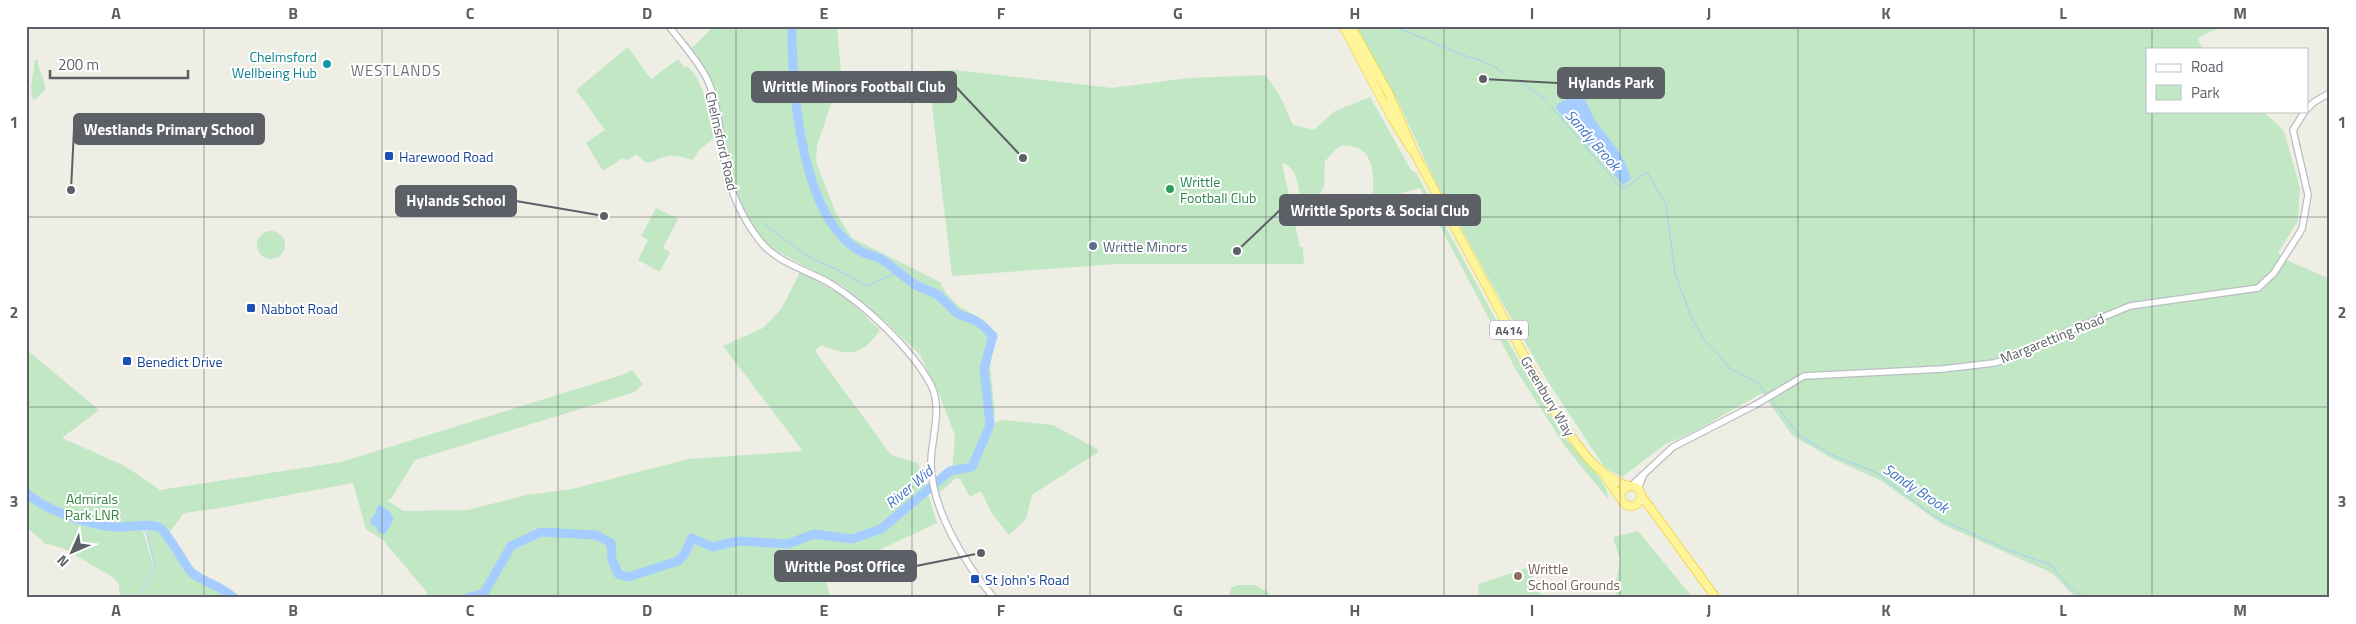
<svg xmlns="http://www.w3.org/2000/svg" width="2356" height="624" font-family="'Titillium Web',sans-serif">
	<rect width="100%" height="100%" fill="#efeee4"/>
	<path fill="#c1e7c5" d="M714,26h123l4,48 -24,72 -1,16 20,51 16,25 88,44 6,11 14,14 24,13 11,18 -5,29 5,47 -3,10 10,-4 51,5 44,24 1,3 -66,43 -6,24 -17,16 -18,-23 -10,-21 -11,6 -10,-18 -4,-1 -18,16 -2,-9 16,-13 3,-36 -15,-40 -20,-41 -34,-33 -43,-36 -72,-38 -16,-17 -21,-43 -21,-103 -22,-36z
		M1356,26h867l-25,12 4,11h-55v62h116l21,20 16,57 -2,33 -20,32 8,7 44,19v319h-254l-24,-25 -110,-49 -62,-44 -47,-21 -40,-23 -31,-43 -67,38 -31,14 -42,32 -17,-9 -58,-88 -51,-88 -64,-117 -32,-69z
		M628,47l23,32 27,-20 7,9 2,-2c19,17 21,49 27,72l-15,12 -6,10c-8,-2 -17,-5 -25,-4 -16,2 -18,15 -31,-2l-10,6 -4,-2 -20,13 -17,-28 19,-13 -29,-40z
		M35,60h3c-1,11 8,17 7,30l-10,10 -3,-2 -1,-11z
		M955,70l157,18 76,-10 78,-3 15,23 12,27 21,5 21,-19 35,-14 41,73 5,3c48,86 93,175 145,259 11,17 48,47 47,67l-44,-54 -49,-77 -95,-180 -43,12 -5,-2c3,-19 3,-48 -21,-52 -4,-1 -8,-1 -12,1 -5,3 -9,10 -14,14l-1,26 -15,24 -7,1c-4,-16 -1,-44 -20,-49l18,84h3l1,17h-186l-166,12 -24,-205z
		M656,208l22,11 -15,29 7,4 -10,20 -22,-12 10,-20 -7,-4z
		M257 245a14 14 0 1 1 28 0a14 14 0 1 1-28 0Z
		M800,272l45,25 35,33c-18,26 -30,27 -59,15l-6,6 76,104 27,8 19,60 -113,53 7,22h-402l-4,-8 -42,-50 -17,-11 -13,-46 -133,25 -36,5 -15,20c7,15 16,34 31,42 14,8 25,11 37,23h-98l16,-30 -9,-39 12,1 6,6 5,-3c-6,-11 -17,-11 -28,-9l13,44 -17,30h-17l-1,-13 -5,-7 -51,-30 -20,-5v-2l-17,-14v-178l73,61 -37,28 63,28 35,24 181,-28 281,-87 10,-5 11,14 -8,8 -220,68 -24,39 -4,1 16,11 65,-1 58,-15 46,-6 117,-30 114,-8 -80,-105 40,-18 19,-20z
		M1638,531l55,67h-75l-3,-10 5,-28 -7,-23z
		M1529,567l13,31h-62l-2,-7 1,-7z
		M1238,585h17l14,8v5l-8,-2 -2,2h-30l2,-10z"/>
	<path fill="#a5cdff" d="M1574,95h8c7,10 11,23 17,31 14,17 26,31 32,53l-8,6 -67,-77 2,-4z
		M380,505l9,6 5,8 -9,15 -7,-2 -2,-5 -5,-3 -1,-4 5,-6 3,-8z"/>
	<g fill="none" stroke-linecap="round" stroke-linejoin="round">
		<path stroke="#a5cdff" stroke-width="1" d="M1393,26c22,9 44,18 65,27 18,7 31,8 46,21
			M1518,80l28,20
			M1550,105l71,83h4l22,-16 19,33 9,68 15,41 12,23 29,32 26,13 10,12
			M764,224l43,32 31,14 29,16 31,-14
			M1771,399l28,36 33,20 43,17 59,44 72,33 45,16 17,21 17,12
			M138,598l17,-30 -8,-33 -5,-9"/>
		<path stroke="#a5cdff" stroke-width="9" d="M26,492c15,17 66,34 89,35 12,1 36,-5 45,1 7,4 24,35 31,44 13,11 30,13 43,26
			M467,598l17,-5 27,-47 30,-14 55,3 15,8 1,16 6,15 10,3 50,-16 6,-6 8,-17 20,9 26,-6 50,3 26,-10 38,5 29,-10 69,-58 22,-4 18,-42 -6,-57 9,-32c-4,-4 -9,-10 -14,-13 -6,-4 -14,-6 -21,-9 -7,-5 -12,-13 -19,-18 -6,-5 -14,-6 -21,-10 -13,-7 -24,-19 -37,-27 -6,-3 -14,-4 -21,-8 -60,-34 -68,-163 -68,-225"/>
		<g stroke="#bcbdc3" stroke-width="8">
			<path id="tertiary" d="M669,26c13,18 30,35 39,55 11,26 12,55 17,82 5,28 17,55 35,78 17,22 48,29 71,43 34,21 81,65 100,101 12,24 0,53 0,78 0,46 34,101 63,135
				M2307,109l7,-7 16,-9
				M1631,486l42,-39 82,-42 49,-29 138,-7 52,-6 21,-6 57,-27 58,-24 128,-18 16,-15 28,-44 6,-34 -15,-65 12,-19
				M1638,489l6,-15"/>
		</g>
		<g stroke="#f4c400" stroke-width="9">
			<path id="trunk" d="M1343,26l50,94 18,29
				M1351,26l38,68 26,60 139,257c19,27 40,66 75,75
				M1605,476l16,23
				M1621 496a10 10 0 1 1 20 0a10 10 0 1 1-20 0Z
				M1641,495l75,103"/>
		</g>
		<use href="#tertiary" stroke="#fff" stroke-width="5.5"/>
		<use href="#trunk" stroke="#fef59b" stroke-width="8"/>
	</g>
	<path fill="none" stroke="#5c5f65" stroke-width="1" stroke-opacity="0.55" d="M204,26v572M382,26v572M558,26v572M736,26v572M912,26v572M1090,26v572M1266,26v572M1444,26v572M1620,26v572M1798,26v572M1974,26v572M2152,26v23M2152,111v487M26,217h2304M26,407h2304"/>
	<circle fill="#0f9aa8" stroke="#fff" stroke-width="2" cx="327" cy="64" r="5"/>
	<g fill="#1a4fb4" stroke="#fff" stroke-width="2">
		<rect x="384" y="151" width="10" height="10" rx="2.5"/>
		<rect x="246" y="303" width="10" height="10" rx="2.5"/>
		<rect x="122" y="356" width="10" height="10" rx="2.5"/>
		<rect x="970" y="574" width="10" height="10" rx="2.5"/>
	</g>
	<circle fill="#2e9e5b" stroke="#fff" stroke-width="2" cx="1170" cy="189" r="5"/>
	<circle fill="#5c6f8a" stroke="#fff" stroke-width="2" cx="1093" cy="246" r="5"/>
	<circle fill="#8d6e63" stroke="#fff" stroke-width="2" cx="1518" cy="576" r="5"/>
	<g text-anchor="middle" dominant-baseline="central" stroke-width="4" stroke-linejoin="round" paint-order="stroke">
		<rect fill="#fff" stroke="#8d8f93" stroke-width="1" x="1490" y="320.5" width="38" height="19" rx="4"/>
		<g font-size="12" font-weight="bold" fill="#5c5f65">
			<text x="1509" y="330">A414</text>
		</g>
		<g font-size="14" fill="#0d838f" stroke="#fff" text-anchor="end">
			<text x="317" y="56">Chelmsford<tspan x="317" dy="16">Wellbeing Hub</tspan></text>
		</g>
		<g font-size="14" fill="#5c5f65" stroke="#fff">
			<text transform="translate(722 141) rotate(77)">Chelmsford Road</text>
			<text transform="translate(2052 338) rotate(-22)">Margaretting Road</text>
			<text transform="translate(1548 396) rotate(59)">Greenbury Way</text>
		</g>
		<g font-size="14" fill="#164399" stroke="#fff" text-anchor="start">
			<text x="399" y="156">Harewood Road</text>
			<text x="261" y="308">Nabbot Road</text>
			<text x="137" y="361">Benedict Drive</text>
			<text x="985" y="579">St John's Road</text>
		</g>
		<g font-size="14" fill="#27864d" stroke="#fff" text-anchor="start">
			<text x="1180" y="181">Writtle<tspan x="1180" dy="16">Football Club</tspan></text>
		</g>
		<g font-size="14" fill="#4e5e75" stroke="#fff" text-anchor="start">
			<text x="1103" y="246">Writtle Minors</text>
		</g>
		<g font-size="14" fill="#338540" stroke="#fff">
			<text x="92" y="498">Admirals<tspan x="92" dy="16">Park LNR</tspan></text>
		</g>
		<g font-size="14" fill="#785e54" stroke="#fff" text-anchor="start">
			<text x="1528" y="568">Writtle<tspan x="1528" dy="16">School Grounds</tspan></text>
		</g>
		<g font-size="15" letter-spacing="1" fill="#6d7177" stroke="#fff">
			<text x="396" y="70">WESTLANDS</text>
		</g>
		<g font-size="15" font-style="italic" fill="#4474c5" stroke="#fff">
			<text transform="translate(1593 140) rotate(49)">Sandy Brook</text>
			<text transform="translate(909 487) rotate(-40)">River Wid</text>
			<text transform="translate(1916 488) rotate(34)">Sandy Brook</text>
		</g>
	</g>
	<path fill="none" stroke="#5c5f65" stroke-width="2" d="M1483 79L1558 83M1023 158L956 87M71 190L74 129M604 216L516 201M1237 251L1280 210M981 553L916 566"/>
	<g fill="#5c5f65" stroke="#fff" stroke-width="2">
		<circle cx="1483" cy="79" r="5"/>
		<circle cx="1023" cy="158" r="5"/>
		<circle cx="71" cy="190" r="5"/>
		<circle cx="604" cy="216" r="5"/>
		<circle cx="1237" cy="251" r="5"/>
		<circle cx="981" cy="553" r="5"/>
	</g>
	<g fill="#5c5f65" stroke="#5c5f65" stroke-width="2">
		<rect x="1558" y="68" width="106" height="30" rx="5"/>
		<rect x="752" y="72" width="204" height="30" rx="5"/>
		<rect x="74" y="114" width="190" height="30" rx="5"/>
		<rect x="396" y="186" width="120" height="30" rx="5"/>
		<rect x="1280" y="195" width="200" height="30" rx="5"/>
		<rect x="775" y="551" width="141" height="30" rx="5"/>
	</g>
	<g font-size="15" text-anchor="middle" font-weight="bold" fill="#fff">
		<text x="1611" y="88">Hylands Park</text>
		<text x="854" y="92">Writtle Minors Football Club</text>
		<text x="169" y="135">Westlands Primary School</text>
		<text x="456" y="206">Hylands School</text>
		<text x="1380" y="216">Writtle Sports &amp; Social Club</text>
		<text x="845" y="572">Writtle Post Office</text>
	</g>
	<rect width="2356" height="624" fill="none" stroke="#ffffff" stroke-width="55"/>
	<rect x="2146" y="48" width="162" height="65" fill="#ffffff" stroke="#bebfc1"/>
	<rect x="2156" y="64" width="25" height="8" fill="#ffffff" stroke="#bebfc1"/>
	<text x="2191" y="72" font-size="15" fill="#5c5f65">Road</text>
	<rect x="2156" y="85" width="25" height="15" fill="#c1e7c5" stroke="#bebfc1"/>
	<text x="2191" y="98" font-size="15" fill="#5c5f65">Park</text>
	<g transform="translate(72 552) rotate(225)" stroke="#ffffff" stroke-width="4" paint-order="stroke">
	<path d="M0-4L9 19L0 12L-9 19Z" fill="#5c5f65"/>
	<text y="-8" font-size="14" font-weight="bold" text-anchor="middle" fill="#5c5f65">N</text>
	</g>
	<path d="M50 70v8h138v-8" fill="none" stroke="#5c5f65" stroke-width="2.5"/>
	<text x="58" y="70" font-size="15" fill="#5c5f65" stroke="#ffffff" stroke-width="4" paint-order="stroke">200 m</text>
	<rect x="28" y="28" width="2300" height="568" fill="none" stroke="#5c5f65" stroke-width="2"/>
	<g font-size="16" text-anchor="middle" font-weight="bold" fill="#5c5f65">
		<text x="116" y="19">A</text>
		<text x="293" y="19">B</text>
		<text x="470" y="19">C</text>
		<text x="647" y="19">D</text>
		<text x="824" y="19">E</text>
		<text x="1001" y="19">F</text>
		<text x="1178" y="19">G</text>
		<text x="1355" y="19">H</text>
		<text x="1532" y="19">I</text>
		<text x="1709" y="19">J</text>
		<text x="1886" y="19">K</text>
		<text x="2063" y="19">L</text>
		<text x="2240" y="19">M</text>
		<text x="14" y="128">1</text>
		<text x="2342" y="128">1</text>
		<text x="14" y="318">2</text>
		<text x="2342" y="318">2</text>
		<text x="14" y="507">3</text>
		<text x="2342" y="507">3</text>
		<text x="116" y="616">A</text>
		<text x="293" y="616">B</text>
		<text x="470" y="616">C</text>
		<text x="647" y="616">D</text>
		<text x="824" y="616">E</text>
		<text x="1001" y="616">F</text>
		<text x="1178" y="616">G</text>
		<text x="1355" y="616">H</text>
		<text x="1532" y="616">I</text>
		<text x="1709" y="616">J</text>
		<text x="1886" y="616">K</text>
		<text x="2063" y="616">L</text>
		<text x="2240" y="616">M</text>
	</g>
</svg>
